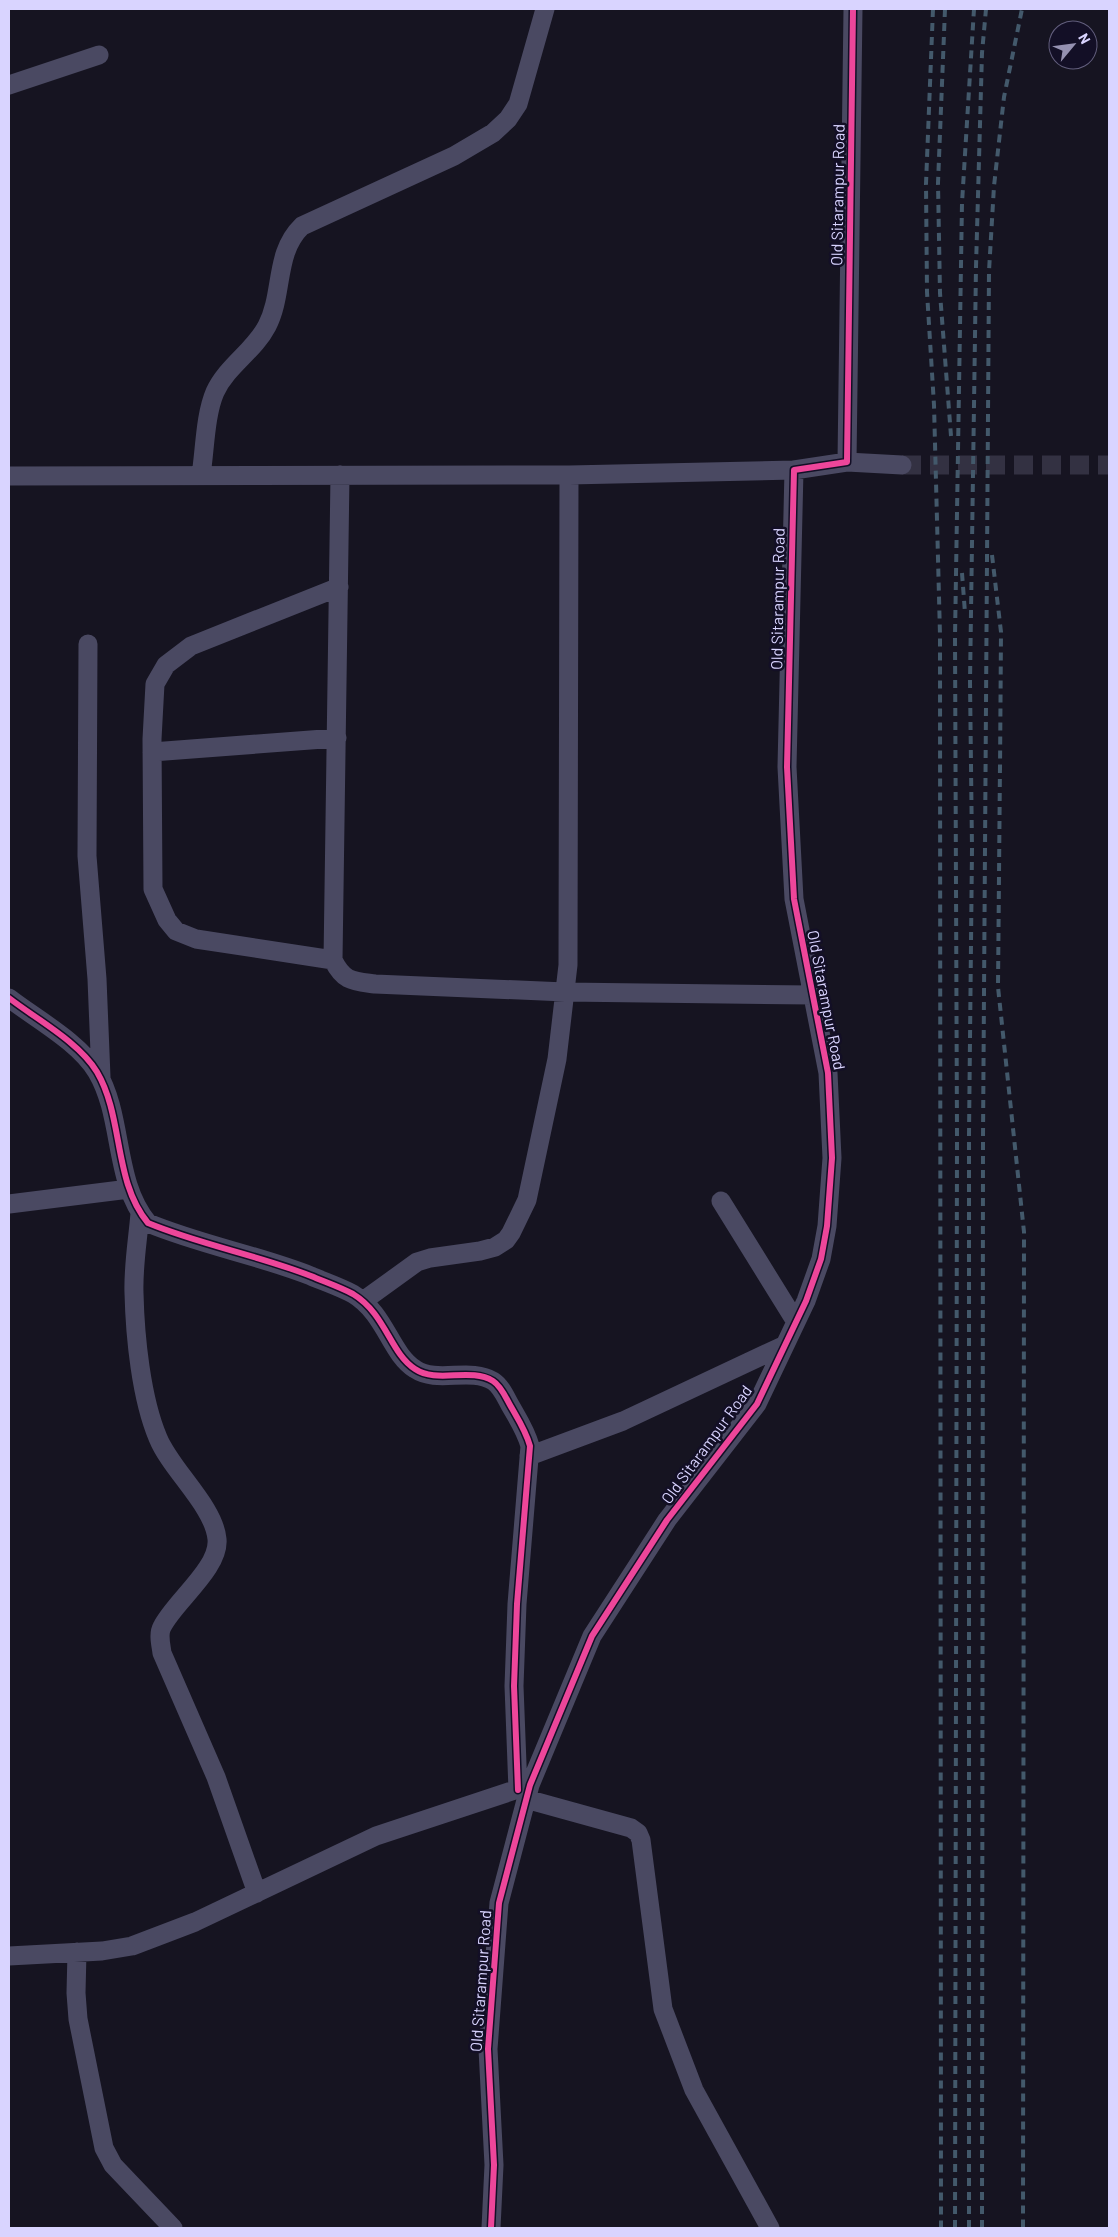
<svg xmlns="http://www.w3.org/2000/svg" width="1118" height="2237" font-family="Barlow,sans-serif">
	<rect width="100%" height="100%" fill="#161421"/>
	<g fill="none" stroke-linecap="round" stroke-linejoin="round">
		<path stroke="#333142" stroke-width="19" stroke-dasharray="19 9" stroke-linecap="butt" d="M902,465h207"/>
		<path stroke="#4a4962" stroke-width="19" d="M9,85l90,-30
			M847,462l55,3
			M201,475c4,-25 4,-60 14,-83 12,-26 39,-41 52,-66 17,-33 7,-73 35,-100l152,-70 39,-23 15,-14 10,-15 27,-95
			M340,475l-7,485c11,22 20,21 42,24l190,8 248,3
			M9,476l560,-1 225,-5
			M88,644l-1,212 10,123 4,98
			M152,752l185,-14
			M333,960l-137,-21 -20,-8 -9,-11 -14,-31 -1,-150 3,-55 11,-19 25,-19 148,-59
			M9,998c27,21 70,44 88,74 27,46 16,109 51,151 53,22 110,32 163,53 14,6 29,11 42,18 33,20 37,59 62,75 22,15 55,-2 78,12 8,5 13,17 17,24 8,14 16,26 20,41l-13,158 -3,82 4,104
			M721,1201l75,121
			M9,1204l120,-15
			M140,1213c-2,26 -7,53 -6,80 1,43 7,105 24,145 13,32 56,68 59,101 3,29 -43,63 -55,88 -4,7 -1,18 0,26l54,124 41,116
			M363,1301l54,-39 13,-4 50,-7 15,-4 11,-7 5,-7 16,-33 30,-141 11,-94 1,-490
			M529,1456l94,-35 162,-76
			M526,1799l105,29 7,5 3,7 22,169 31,81 76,138
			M77,1952l-1,41 2,26 26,129 9,17 60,63
			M9,1956l93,-5 30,-5 63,-24 181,-86 151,-50
			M491,2228l3,-63 -6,-116 11,-146 31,-118 62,-149 75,-116 90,-116 49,-103 15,-42 6,-33 5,-68 -4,-85 -34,-174 -7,-132 7,-297 53,-8 6,-453"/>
		<path stroke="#43596b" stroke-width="4" stroke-dasharray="8 6" stroke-linecap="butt" d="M933,9l-7,175 1,108 7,113 6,230 1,1593
			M945,9l-7,174 2,110 11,143
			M992,555l9,77 -1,138
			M962,573l3,40
			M1000,765l-2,222 26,245 -1,996
			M955,2228l2,-1092 -2,-499 7,-434 12,-194
			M969,2228v-1093l3,-286 -2,-167 6,-415 6,-214 4,-44
			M982,2228l1,-1090 6,-867 5,-85 10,-89 18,-88"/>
		<g stroke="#130f26" stroke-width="9">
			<path id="cycleway" d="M9,998c27,21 70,44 88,74 27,46 16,109 51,151 53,22 110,32 163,53 14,6 29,11 42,18 33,20 37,59 62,75 22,15 55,-2 78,12 8,5 13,17 17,24 8,14 16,26 20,41l-13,158 -3,82 4,104
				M491,2228l3,-63 -6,-116 11,-146 31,-118 62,-149 75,-116 90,-116 49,-103 15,-42 6,-33 5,-68 -4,-85 -34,-174 -7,-132 7,-297 53,-8 6,-453"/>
		</g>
		<use href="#cycleway" stroke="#ed469a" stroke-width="6"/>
	</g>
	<g text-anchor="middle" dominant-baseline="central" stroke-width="5" stroke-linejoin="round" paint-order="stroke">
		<g font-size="16" fill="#d9d4ff" stroke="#130f26">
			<text transform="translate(837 195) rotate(-89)">Old Sitarampur Road</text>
			<text transform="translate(777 599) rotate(-89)">Old Sitarampur Road</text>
			<text transform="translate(827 1000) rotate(79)">Old Sitarampur Road</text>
			<text transform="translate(706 1444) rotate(-54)">Old Sitarampur Road</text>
			<text transform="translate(480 1981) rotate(-86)">Old Sitarampur Road</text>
		</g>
	</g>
	<rect width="1118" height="2237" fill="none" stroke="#d9d4ff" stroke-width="20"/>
	<g transform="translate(1073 45) rotate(61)"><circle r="24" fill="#130f26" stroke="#625e7d"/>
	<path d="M0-4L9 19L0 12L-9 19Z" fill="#9591b1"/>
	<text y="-8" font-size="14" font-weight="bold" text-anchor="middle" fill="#d9d4ff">N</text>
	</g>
</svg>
